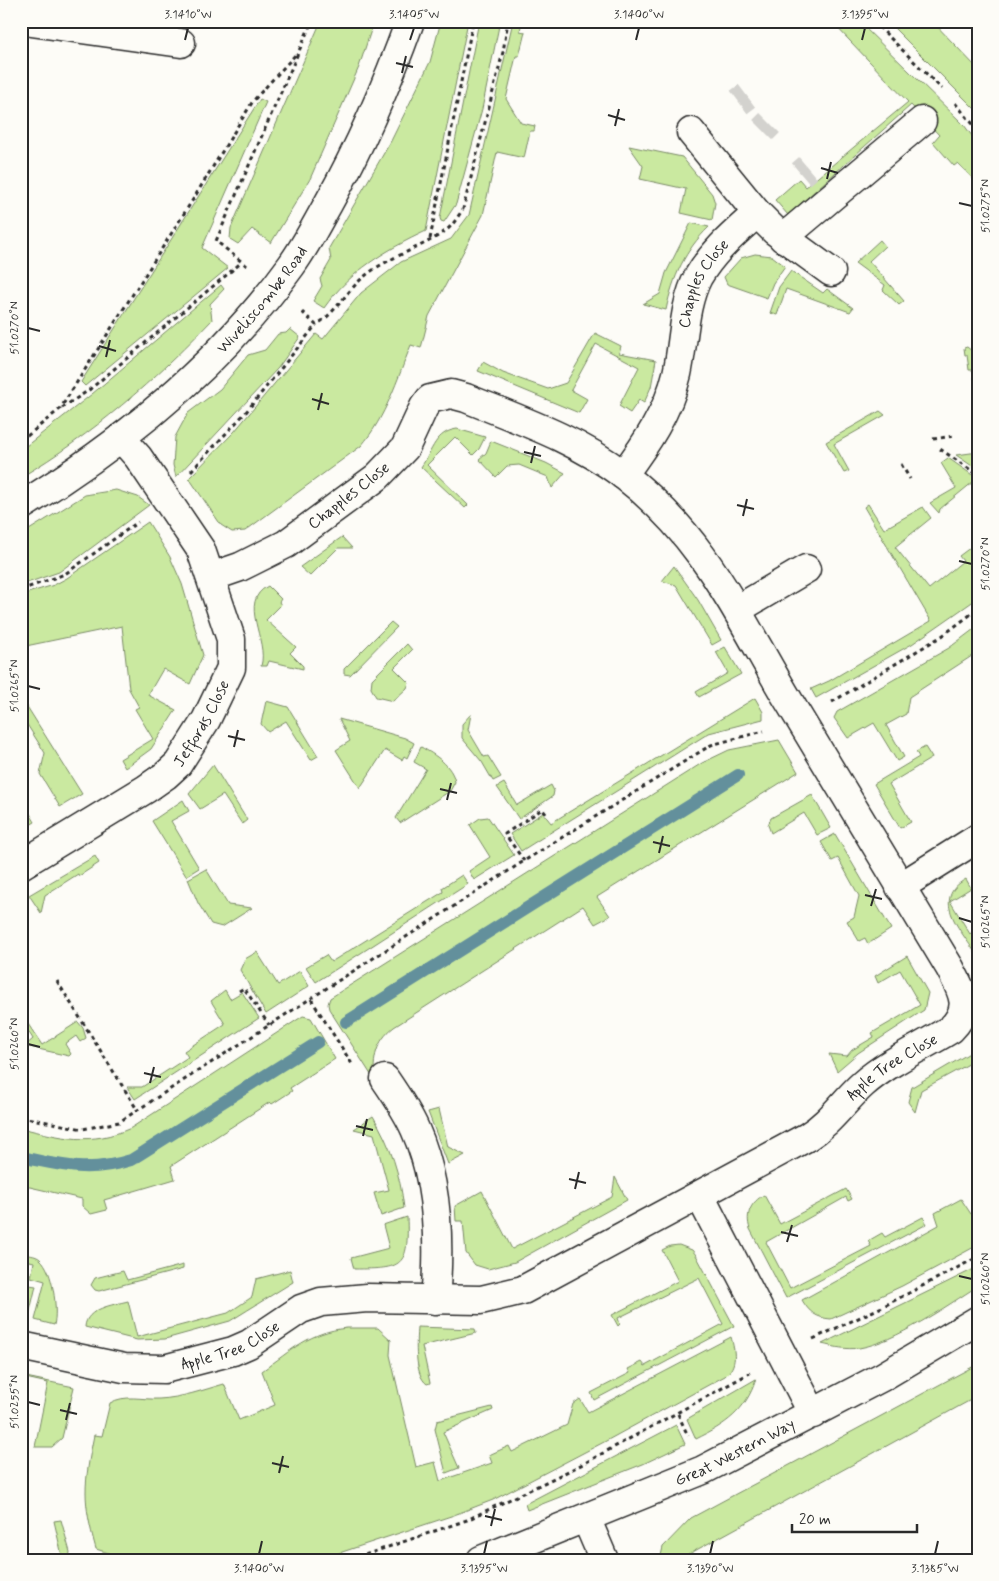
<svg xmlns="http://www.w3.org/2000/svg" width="999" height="1581" font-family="Mynerve,sans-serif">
	<rect width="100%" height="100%" fill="#fdfcf7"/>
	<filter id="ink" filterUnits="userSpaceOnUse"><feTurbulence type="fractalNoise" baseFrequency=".02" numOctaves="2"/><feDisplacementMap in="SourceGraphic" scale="10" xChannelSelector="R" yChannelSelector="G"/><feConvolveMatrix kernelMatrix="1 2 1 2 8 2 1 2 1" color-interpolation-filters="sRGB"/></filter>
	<g filter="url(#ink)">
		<path fill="#cae9a0" stroke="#7a8a66" d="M321,21h53l-15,46 -49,112 -39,64 -19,-14 -14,15 -8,-5 1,-11z
			M441,21h27l-42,210c-40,19 -76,40 -102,77l-11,-7 9,-15 -2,-7 11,-19 -2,-12 62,-107 39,-79z
			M479,21h21l-18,88 -26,95 -12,18 -3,-1 -1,-3z
			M513,21h9l-2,10 5,1 -6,24h-3l-10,43 15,24 14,3 -1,5h-4l-6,27 -27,-6 -14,63 -54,101 -8,32 -10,-3c-14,35 -25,72 -50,101l-116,85 -13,1 -11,-7 -32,-47 45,-46 82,-98 7,5 38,-46 40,-31 50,-23 18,-24z
			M831,21h27l106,104 14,19v40l-20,-21 -4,3 -21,-24 6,-7 -28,-30 -123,110 -13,-15 24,-21 7,8 102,-85z
			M887,21h45l46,48v43z
			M260,99l6,3 -64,146 26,20 -143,118 -4,-4z
			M629,146l53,11 30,37 3,9 -3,17 -31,-7 5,-24 -46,-10 3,-13z
			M691,223l18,4c-24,23 -36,50 -43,83l-23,-6 17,-10 6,-21z
			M880,240l5,6 -16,15 35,40 -5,4 -16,-15 2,-5 -30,-22z
			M755,254l17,2 13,10 -12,17 -6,15 -40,-14 -3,-7 17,-19z
			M791,271l32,22 4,-4 26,19 -3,4 -64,-23 -9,26 -7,-2 9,-26z
			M221,285l3,4 -14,15 2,16c-57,60 -120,115 -191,157v-27l71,-56z
			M290,329l10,8 -22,31 -102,109 -3,-12 2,-28 13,-24 32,-24 28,-34 17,-5 13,-16 8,-1z
			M595,333l26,13 -2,7 37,7 -5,27 -7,16 -5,-3 -9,13 -11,-7 20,-39 -43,-23 -25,46 16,9 -8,14 -101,-42 5,-9 20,11 45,16 18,-6z
			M967,347l11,9v28h-3l-2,-14h-4l-2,-15h-2l-1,-7z
			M880,411l5,4 -51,29 15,27 -5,2 -18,-31z
			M457,429l28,8 -6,12 -6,6 -18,-18 -28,28 41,40 -3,3 -44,-41c12,-17 14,-35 36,-38z
			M491,441l55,22 19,10 -13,15 -4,-11 -29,-12 -12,1 -11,11 -17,-18 7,-6z
			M978,452v18l-22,-15z
			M948,458l30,21v7l-5,-4 -33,27 -1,4 -9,-10 26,-15 -15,-25z
			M116,490l22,7 11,8 -90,67 -38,13v-50l64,-40z
			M868,504l16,25 39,-22 8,11 -36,29 34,42 34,-28 -4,-5 12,-9 4,5 3,-3v49l-66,46 -96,54 -5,-9 18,-8 102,-60 -67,-114z
			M148,522l22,35 12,27 21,71 -13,29 -27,-15 -15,26 28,15 -25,39 -26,19 -5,-9 33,-20 -18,-30 4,-2 -10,-18 -7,-63 -101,21v-52l33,-10 13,-7z
			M342,537l10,11h-14l-28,28 -10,-9z
			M674,566l24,34 23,40 -9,5 -36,-60 -14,-4z
			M268,586l13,13 -2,3 2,3 -15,15 30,27 -6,6 13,13v3l-34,-8 -2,5h-6c8,-26 -24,-64 7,-80z
			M391,622l6,5 -47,48 -6,-1v-5z
			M978,626v26l-69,45 -3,17 -20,11 18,32 -7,4 -23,-38 -26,15 -14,-20 3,-6 112,-64z
			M407,644l5,6 -18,18 15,15 -2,5 -14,13 -17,-4 -5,-9 1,-9z
			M725,647l16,27 -42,23 -3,-5 32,-19 -12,-21z
			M21,697l61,97 -22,13 -20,-33 5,-21 -24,-38z
			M755,698l8,14v7l-54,14 -188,118 -11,-17 33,-21 8,10z
			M266,701l22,6 30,49 -7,4 -25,-39 -18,11 -7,-8z
			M471,714l-3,16 16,27 4,-1 13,21 -8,4 -11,-19 -20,-24v-14z
			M339,719l66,19 9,5 -7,15 -3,-2 -2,4 -17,-10 -25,38 -24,-38 14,-9z
			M779,740l19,32 -201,125 13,19 -15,8 -12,-18 -189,121c-18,14 -22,32 -19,54l-46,-72 -1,-5 2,-6 372,-235 27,-13z
			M421,747c14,8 31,18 34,35l-5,9 -50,32 -4,-5 30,-49 -12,-7z
			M925,747l7,11 -43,26 22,38 -11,6 -26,-44 45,-27 -3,-5z
			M213,765l34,55 -5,4 -19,-29 -23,14 -11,-15z
			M504,783l13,22 34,-20 3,6 -1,5 -34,23 -22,-32z
			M812,795l19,33 -14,7 -13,-22 -33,20 -3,-8 3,-7z
			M21,799l14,23 -14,8z
			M183,800l6,11 -18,10 28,47 -13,8 -34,-55z
			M488,817l26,38 -40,25 -5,-9 21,-14 -20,-32 10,-7z
			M835,834l56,95 -23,15 -3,-6 -6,3 -12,-20 7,-4 5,-21 -21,-38 -6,3 -11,-19z
			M95,856l4,7 -20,13 -1,-2 -33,21 -4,18 -12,-18z
			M206,869l22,36 24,3 -30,19 -11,-3 -13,-21 -10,-24z
			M462,875l6,9 -152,98 -10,-15 20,-12 5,7 112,-70 -1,-4z
			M966,879l5,9 -21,13 20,33 2,-2 6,10v11l-2,1c-15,-24 -46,-55 -10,-75z
			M257,952l21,33 22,-14 9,15 -43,28 -26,-44 5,-11z
			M907,956l21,37 -4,17 -66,43 -21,18 -8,-17 18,2 5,-6 22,-13 -2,-4 48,-28 -20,-35 -22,13 -3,-7z
			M225,990l5,9 12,-7 17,26 -124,81 -8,-12h15l46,-30 -4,-6 41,-27 -14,-23z
			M303,1016l8,2 24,41 -45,29 2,3 -20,13 -2,-2 -99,64 4,13 -71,21 3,10 -16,4 -9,-8v-7l-61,-14v-57c42,10 69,18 110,0z
			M21,1018l5,3 16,24 36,-23 5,6 3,10 -6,4 -4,-6 -11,8 6,10 -2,2 -44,-10 8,-7 -8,-13 -4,2z
			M978,1048v11l-57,31 -6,22 -7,-10 4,-15z
			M439,1109l9,38 17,8 -17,9 -20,-52z
			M373,1116c18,30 27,58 31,92l-23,8 -7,-23 15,-3 -15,-56 -20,-5z
			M615,1177l12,23 -112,62 -27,7 -13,-4 -9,-12 -3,-32h-7l-1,-15 27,-15 30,58 100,-52z
			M846,1189l6,10 -4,2 -2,-4 -80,45 24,46 81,-42 -3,-5 14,-8 3,4 38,-20 4,7 -141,74 -36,-69c-5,-15 1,-27 14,-34l16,29z
			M961,1199l10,15 7,-3v34l-76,41 -71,33c-15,-1 -22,-7 -29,-19l137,-75 -4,-12z
			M407,1217c2,50 -4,52 -53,52l-3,-11 38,-10 -6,-23z
			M679,1245l13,5 4,5 38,71 -140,74 -3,-7 39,-20 -2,-4 14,-7 3,4 78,-42 -24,-46 -81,40 2,6 -2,2 -6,-11 66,-34 -16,-31 8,-4z
			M21,1254c6,1 15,1 19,5 13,11 18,51 14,66l-19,-5 10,-39 -14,-4 3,-15 -13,-3z
			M183,1265v4l-84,22 -4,-1 -4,-5 4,-7 28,-7 4,9z
			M978,1267v19c-32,20 -82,56 -119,62 -12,2 -25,-1 -37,-4z
			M290,1270l3,12 -63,39 -65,18 -28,1 -52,-13c1,-19 28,-22 43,-26l9,36 91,-24 24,-16 4,-18z
			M29,1285l7,1 -8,33 -7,-2v-5h2z
			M417,1327l58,2 1,4 -54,13 8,37 -3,1c-13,-9 -11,-42 -10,-57z
			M347,1328h31l13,12 -1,15 26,112 19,-5 5,19 52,-18 -3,-8 20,-9 3,6 55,-27 6,-21 7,-5 8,13 143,-75c4,15 7,28 -6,39l-119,65 -113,59 -39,15 -136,45h-204l-2,-6 -16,-5c-14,-50 -12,-64 -2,-114l8,1 8,-33c15,-9 32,-3 49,-4 22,-1 44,-9 65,-15l15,36 36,-15 -13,-34c30,-21 47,-39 85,-43z
			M978,1364v32l-300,164h-18l3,-13 28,-29z
			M21,1376l53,11 -12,51 -10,9h-17l13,-64 -27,-6z
			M756,1379c-10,32 -31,46 -60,60l-9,-20z
			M492,1407l1,3 -50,22 16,36 -13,5 -11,-44 2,-8z
			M676,1425l9,19 -42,20 -116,46 -2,-6z
			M61,1520l9,32 -1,8h-6l-9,-39z"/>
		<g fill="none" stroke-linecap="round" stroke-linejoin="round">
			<path stroke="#63909c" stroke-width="12" d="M346,1022l392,-247
				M21,1157c41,9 69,16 110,3l187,-118"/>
			<path stroke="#d3d2ce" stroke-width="28" stroke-dasharray="28 14" stroke-linecap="butt" d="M739,102l8,-6
				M763,130l7,-7
				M801,174l7,-6"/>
			<g stroke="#2b2b2b" stroke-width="31">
				<g id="street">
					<path d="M24,21l157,22"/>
					<path d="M691,132l66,81 18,18 56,41"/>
					<path d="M783,238l139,-117"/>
					<path id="s1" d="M623,475c23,-31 45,-63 54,-101 7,-31 6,-68 21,-97 15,-26 37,-44 59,-64"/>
					<path d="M738,609l68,-40"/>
					<path id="s2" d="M21,865l125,-76 20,-14 12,-11 28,-44 25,-52v-29l-30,-89 -63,-93 -17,-19"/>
					<path d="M900,887l78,-49"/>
					<path d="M385,1079c11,16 22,32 30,50 23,51 25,115 20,171"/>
					<path d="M700,1196l113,218"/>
					<path id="s3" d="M21,1346l103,22 40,1 69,-18 16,-7 52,-35 20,-7 46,-4 114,2 42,-10 284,-153c23,-14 36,-35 56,-53 25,-22 59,-37 88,-55 22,-22 11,-37 -1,-61 -53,-89 -107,-177 -160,-265 -53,-88 -83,-164 -168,-229 -46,-35 -102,-54 -156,-76l-15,-4 -21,5 -6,8 -19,41 -28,29 -91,67 -46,23 -29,10"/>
					<path d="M586,1518l18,42"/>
				</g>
			</g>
			<g stroke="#2b2b2b" stroke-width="31">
				<g id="secondary">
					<path id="s4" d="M21,506c103,-63 199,-142 270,-240 14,-19 25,-41 37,-62 33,-59 59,-119 82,-183"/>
					<path id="s5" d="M481,1560l222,-90 179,-93 96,-57"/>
				</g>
			</g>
			<path stroke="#2b2b2b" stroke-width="3" stroke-dasharray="4 4" stroke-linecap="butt" d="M873,21l69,68
				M955,103l23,27
				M430,239l43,-218
				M247,266l-31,-25 96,-220
				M302,312l14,13c20,-12 31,-35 49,-49 25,-21 60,-28 84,-48 5,-5 10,-13 14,-19l40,-157 5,-31
				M62,408l27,-18 153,-128
				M933,439l21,-3
				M21,441l39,-32 132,-208 61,-100 44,-48
				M940,449l38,26
				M901,464l9,15
				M191,471l55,-59 70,-87
				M21,590l44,-16 73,-52
				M832,702l110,-66 36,-27
				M524,861l-19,-27 37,-25 5,6
				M57,981l81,130
				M239,991l5,-3 25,37
				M311,999l41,65
				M21,1117l62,12 36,-7 405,-261 187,-116 53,-14
				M813,1339l69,-32 96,-50
				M678,1414l10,22
				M350,1560l117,-40 116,-56 167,-91"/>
			<use href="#street" stroke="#fdfcf7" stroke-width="28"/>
			<use href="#secondary" stroke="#fdfcf7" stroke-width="28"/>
		</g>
	</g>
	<path fill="none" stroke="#2b2b2b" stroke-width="2" d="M185,40l3,-12M410,40l4,-12M636,40l3,-12M862,40l3,-12M396,63l17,4M402,73l4,-17M608,115l17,5M615,126l4,-17M821,168l17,5M827,179l4,-17M959,203l13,3M28,328l12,3M99,346l17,5M106,357l4,-17M312,399l17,5M318,410l4,-17M524,452l17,4M531,463l4,-17M737,505l17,4M743,516l4,-17M959,561l13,3M28,686l12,3M228,736l17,4M234,747l4,-17M440,789l17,4M447,800l4,-17M653,842l17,4M659,853l4,-17M865,895l17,4M871,906l5,-17M959,918l13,4M28,1044l12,3M144,1073l17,4M150,1083l4,-16M356,1126l17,4M363,1136l4,-17M569,1179l17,4M575,1189l4,-17M781,1232l17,4M787,1242l5,-17M959,1276l13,3M28,1402l12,3M60,1410l17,4M66,1420l4,-17M272,1463l17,4M279,1473l4,-17M485,1516l17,4M491,1526l4,-17M259,1554l3,-13M484,1554l3,-13M710,1554l3,-13M935,1554l3,-13"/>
	<g text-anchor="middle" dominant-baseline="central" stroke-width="5" stroke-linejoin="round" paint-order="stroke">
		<g font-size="16" fill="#2b2b2b" stroke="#fdfcf7">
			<text stroke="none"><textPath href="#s1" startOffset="211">Chapples Close</textPath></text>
			<text stroke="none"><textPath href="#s4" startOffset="319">Wiveliscombe Road</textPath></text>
			<text transform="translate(349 496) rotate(-38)">Chapples Close</text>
			<text stroke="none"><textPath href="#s2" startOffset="234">Jeffords Close</textPath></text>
			<text stroke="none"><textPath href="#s3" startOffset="955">Apple Tree Close</textPath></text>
			<text stroke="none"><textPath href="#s3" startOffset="216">Apple Tree Close</textPath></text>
			<text stroke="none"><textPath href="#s5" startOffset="276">Great Western Way</textPath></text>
		</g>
	</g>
	<rect width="999" height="1581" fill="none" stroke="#fdfcf7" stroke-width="55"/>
	<path d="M792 1524v8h125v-8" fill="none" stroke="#2b2b2b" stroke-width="2.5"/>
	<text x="799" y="1524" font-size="15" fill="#2b2b2b" stroke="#fdfcf7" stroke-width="4" paint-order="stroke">20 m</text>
	<rect x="28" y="28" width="944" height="1526" fill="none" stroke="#2b2b2b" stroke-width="2"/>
	<g font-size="12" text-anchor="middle" fill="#2b2b2b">
		<text x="188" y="18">3.1410°W</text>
		<text x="414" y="18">3.1405°W</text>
		<text x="639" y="18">3.1400°W</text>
		<text x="865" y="18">3.1395°W</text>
		<text transform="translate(985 206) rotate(-90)" y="4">51.0275°N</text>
		<text transform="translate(14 328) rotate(-90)" y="4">51.0270°N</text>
		<text transform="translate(985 564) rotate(-90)" y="4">51.0270°N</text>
		<text transform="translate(14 686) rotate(-90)" y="4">51.0265°N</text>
		<text transform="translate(985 922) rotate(-90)" y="4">51.0265°N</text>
		<text transform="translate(14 1044) rotate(-90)" y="4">51.0260°N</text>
		<text transform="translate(985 1279) rotate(-90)" y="4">51.0260°N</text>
		<text transform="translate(14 1402) rotate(-90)" y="4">51.0255°N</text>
		<text x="259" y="1572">3.1400°W</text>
		<text x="484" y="1572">3.1395°W</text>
		<text x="710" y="1572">3.1390°W</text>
		<text x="935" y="1572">3.1385°W</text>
	</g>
</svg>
